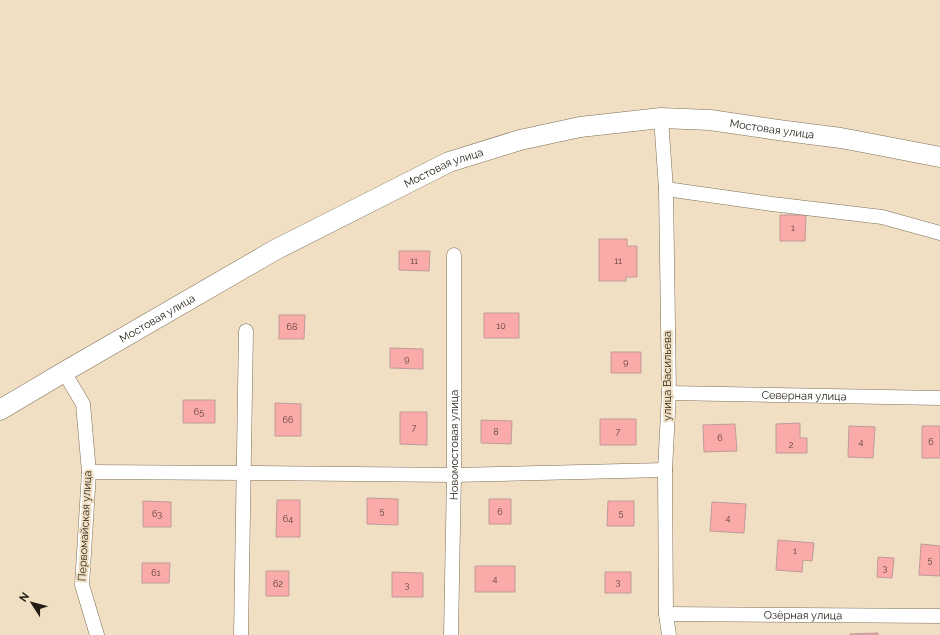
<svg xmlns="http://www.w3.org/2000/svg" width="940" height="635" font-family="Raleway,sans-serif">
	<rect width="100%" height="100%" fill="#f0dfc3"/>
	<path fill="#faaaa9" stroke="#be9b9a" d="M780,215h26l-1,26h-25z
		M599,239h28v7h10v31h-11v4h-27z
		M399,251h31l-1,20 -30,-1z
		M484,313h35v25h-35z
		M279,315h26l-1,24h-25z
		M390,348l33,1v20l-33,-1z
		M611,352h30v21h-30z
		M183,400h32v23h-32z
		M275,403l26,1v32h-26z
		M400,412h27v33l-27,-1z
		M600,419h36v26h-36z
		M481,420l31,1 -1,23 -30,-1z
		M800,423v15h7v15h-31v-29z
		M735,424l2,27 -33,1 -1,-27z
		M849,426l26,1 -2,31 -25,-1z
		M922,426h18v32h-18z
		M367,498l31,1v26l-31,-1z
		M489,499h22v25h-22z
		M277,500h23v37h-24z
		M143,501l28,1v25h-28z
		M608,501h26v25h-27z
		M712,502l34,2 -2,29 -34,-2z
		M778,540l36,3 -2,18 -9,-1 -1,12 -26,-2z
		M921,544l19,2v30l-21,-1z
		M878,557l16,1 -2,20 -15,-1z
		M142,563h28l-1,20h-27z
		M475,566h40v26h-40z
		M266,571h23v25h-23z
		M392,572l31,1v24h-31z
		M605,572h26v21h-26z
		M878,633v2h-28v-1z"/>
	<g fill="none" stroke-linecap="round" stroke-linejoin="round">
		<g stroke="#7e6f56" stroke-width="15">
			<g id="street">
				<path d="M661,118l5,71 3,204 -4,77 1,144 3,21"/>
				<path d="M666,189l106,15 110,13 58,16"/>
				<path d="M64,372l19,32 6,68 -7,113 15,50"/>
				<path id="s1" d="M669,393l271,5"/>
				<path d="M89,472l155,1 210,2 211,-5"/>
				<path id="s2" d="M666,614l274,2"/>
				<path d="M241,635l5,-304"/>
				<path id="s3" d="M451,635l3,-160v-220"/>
			</g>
		</g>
		<g stroke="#7e6f56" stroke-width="21">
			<g id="secondary">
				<path id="s4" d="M0,410l64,-38 211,-122 174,-88 71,-22 60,-13 81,-9 49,2 68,10 63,8 99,19"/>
			</g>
		</g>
		<use href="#street" stroke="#fff" stroke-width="14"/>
		<use href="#secondary" stroke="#fff" stroke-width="20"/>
	</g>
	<g text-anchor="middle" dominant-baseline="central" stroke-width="4" stroke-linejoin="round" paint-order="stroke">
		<g font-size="9" fill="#594038">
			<text x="793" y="228">1</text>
			<text x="414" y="261">11</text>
			<text x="618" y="261">11</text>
			<text x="501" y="326">10</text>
			<text x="292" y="327">68</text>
			<text x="407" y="359">9</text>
			<text x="626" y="362">9</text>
			<text x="199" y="412">65</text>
			<text x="288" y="420">66</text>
			<text x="414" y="428">7</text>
			<text x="496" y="432">8</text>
			<text x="618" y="432">7</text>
			<text x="720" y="438">6</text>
			<text x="861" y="442">4</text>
			<text x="931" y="442">6</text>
			<text x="791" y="445">2</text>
			<text x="382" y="511">5</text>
			<text x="500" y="512">6</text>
			<text x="621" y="513">5</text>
			<text x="157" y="514">63</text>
			<text x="728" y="518">4</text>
			<text x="288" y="519">64</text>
			<text x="795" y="551">1</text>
			<text x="930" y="560">5</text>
			<text x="885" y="568">3</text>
			<text x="156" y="573">61</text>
			<text x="495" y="579">4</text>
			<text x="618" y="582">3</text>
			<text x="278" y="584">62</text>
			<text x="407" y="585">3</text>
		</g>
		<g font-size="11" fill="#231d13" stroke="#f0dfc3">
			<text stroke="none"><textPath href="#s4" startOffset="842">Мостовая улица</textPath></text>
			<text stroke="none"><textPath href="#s4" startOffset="506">Мостовая улица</textPath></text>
			<text stroke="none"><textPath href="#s4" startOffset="182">Мостовая улица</textPath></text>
			<text transform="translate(667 376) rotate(-90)">улица Васильева</text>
			<text stroke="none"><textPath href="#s1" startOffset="135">Северная улица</textPath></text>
			<text stroke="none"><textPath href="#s3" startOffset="190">Новомостовая улица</textPath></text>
			<text transform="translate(85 526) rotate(-87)">Первомайская улица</text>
			<text stroke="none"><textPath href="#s2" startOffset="137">Озёрная улица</textPath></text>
		</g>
	</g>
	<g transform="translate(32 603) rotate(306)" stroke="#f0dfc3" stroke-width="3" paint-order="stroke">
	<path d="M0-3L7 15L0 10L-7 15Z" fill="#231d13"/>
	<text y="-6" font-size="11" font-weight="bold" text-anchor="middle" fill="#231d13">N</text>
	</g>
</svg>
